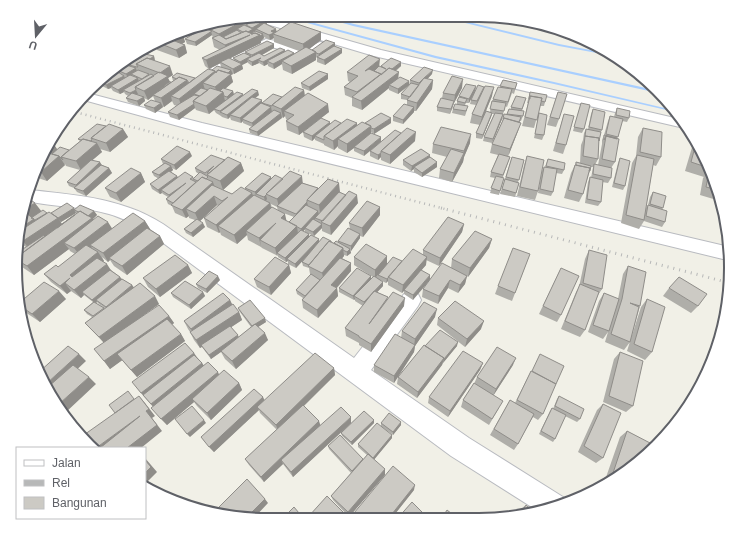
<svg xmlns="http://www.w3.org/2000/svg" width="746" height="535" font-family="Helvetica,sans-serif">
	<rect width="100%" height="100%" fill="#f1f0e7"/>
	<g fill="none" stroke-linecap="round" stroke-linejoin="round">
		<path fill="#a9cfff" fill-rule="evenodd" d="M278,15h7l151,41 118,26 119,28 2,2 -121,-28 -119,-26z
			M319,16h6l29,8 301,66 3,3 -305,-67z
			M445,18h7l107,26 52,10 2,2 -54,-10z"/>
		<g stroke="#b9bbc0" stroke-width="2">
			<path id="street" d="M262,16l119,34 298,69 5,9 -310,-72 -124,-37 -1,-2z
				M266,39l19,4 14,6 7,-1 14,-6 4,1 2,3c-3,4 -9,7 -14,8 -19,5 -26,-6 -44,-7l-45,24h-10l-2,-3 2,-3z
				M87,93l115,30 523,123 2,14 -527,-128 -120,-33z
				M31,190c33,4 67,6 99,18 12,4 23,10 33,16l191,134 50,-64 7,-2 7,2 3,6 -3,6 -47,64 98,68 94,59 3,6 -28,8 -87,-55 -300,-222c-14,-8 -27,-16 -42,-20 -27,-8 -55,-7 -82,-13z"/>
		</g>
		<use href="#street" fill="#fff" fill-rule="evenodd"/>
		<path stroke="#b7b8b8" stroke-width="2.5" stroke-dasharray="1 4" stroke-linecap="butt" d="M71,111l374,98"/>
		<path stroke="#b7b8b8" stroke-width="3" stroke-dasharray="1 5" stroke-linecap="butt" d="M441,208l289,75"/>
	</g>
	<path fill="#afaea9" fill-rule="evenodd" d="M257,17v2l9,1 1,4h-1l10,7 45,1v8l-12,9 3,1 23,-7v3l7,7 -17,12 -8,-3v-4l-1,-1v3l-24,14 -9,-4 -1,-6 -8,5 -6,-3v-2l-4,2 -5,-3 -7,3 -4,-3v-1l-6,3 1,4 -9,5 -2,-1 1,1 -2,1 2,7 -8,7 8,2 1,3 9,1h16l-4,3 7,5 42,-13 1,6 24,16 -30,23 -12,-5 -1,-9 1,-1 -1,-1 -1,-3 -2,2 -1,-1 -24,19 -8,-3 -1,-4 3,-2 -9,-4v-2l-2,2 -10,-3 -1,-3 -2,2 -6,-2 -1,-1 -5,-3 -2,-3 -5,4 -13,-4 -1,-2 -16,12 -9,-3 -2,-5 9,-6 -3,-1 -2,-4 -8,6 -2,-1 1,1 -8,6 -9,-4 -2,-4 11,-4 -2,-5 -5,4 -4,-2 1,3 -6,5 -11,-4 -2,-4 2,-2 -3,-2 -1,-2 -4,2 -7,-3 -2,-3 -3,1 -6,-3 -1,-2 -2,2 -2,-2 30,-27 -1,2 3,7v-1l25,-9 1,5 18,14 -5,3 2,4h1l2,-1 -1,-4 23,1 17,-8 10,-3h-1l-1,-4 -11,6 -4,-3 -3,-8 18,-8 -6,-3 -2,-9h1l-1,-3 -16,11 -9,-2 -2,-5 10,-6 -5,-1 -1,-2 -2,2 -2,-1 17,-7zM264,37l6,3 4,-2v4l25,9 -5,3v-1l-9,-2 -21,5 -2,-1 12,-7v-4l-29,8 1,1 -13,5 1,2 -4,-2 31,-15v-2l3,-3z
		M181,33l4,9 -3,2 3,1 2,8 -8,5 -22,-8 -2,-5z
		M401,62v4l-5,5 2,7 11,7 1,-5 22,-6 -5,5 6,1 -1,9 -16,22h-2v1l-11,12 -10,-3v-5l14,-11v-5l-6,-1v-5l7,-8 -10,8 -9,-4v-2l-27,22 -10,-4v-8l-7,-3 -1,-8 6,-5 -2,-1 -1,-9 32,-6 2,1v-1z
		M328,79l-18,12 -8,-3 -1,-5z
		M503,80l14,3 -1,4 -2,7 -2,-1 -5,14 -2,-1 -3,13 -10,24 -9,-2 1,-4 10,-23h-2l-1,3 -9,22 -6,-1v-5l4,-8 -10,-2 2,-9 4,-9 -6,-1 1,-4 4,-9 -6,12h-3l-1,2 2,5 -2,6 -13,-3 1,-4 4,-5v-3l2,-5 17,-10 -1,5 17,5 -6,15 4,1 2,-11 8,-14z
		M462,88l-8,15 -4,11 -13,-3v-4l5,-9 1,-5z
		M530,92l15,10 -1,4h-4l-6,22 -12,-2 6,-23h-1z
		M558,92l1,27 -3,8 -9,-2z
		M526,98l-4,13 1,5 -2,5h-1l-2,10 -10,25 2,1 -7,20v5l-4,13 -9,-2 5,-15 -5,-1 1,-5 7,-17 -8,-2 2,-9 10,-22 2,-8 3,1 2,-6h2v-2z
		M581,103l3,26 -2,4 -9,-2z
		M617,108l12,10 -2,4 -5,-1 -5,18 -2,23 -4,6v10l-3,5 -6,-1 -1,20 -3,4 -13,-3 3,-21 2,-5 1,1 2,-11h-2l-8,27 -4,8 -15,-4 7,-25 4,-8 1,-3 4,1 1,-18 2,-5 1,-7 2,-4h2l3,-15 2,-5 9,21 -2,4 -1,7 -1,18 -3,6h3l4,-21v-4l2,-5 4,-14 2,-5 4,1 1,-4z
		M539,113l5,22 -2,5 -8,-2z
		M564,114l2,31 -3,9 -10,-3z
		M341,123h16v2l8,-2h26l-17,11 -3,-2 -7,24 -10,-5v-3l-7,5 -9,-5v-2l-4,4 -10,-5v-1l-9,-4v-2l-3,3 -8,-4 -1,-5 27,-8z
		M106,126l17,3 5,8 -18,15 -10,-3 2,3 -10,8 10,5 7,3 3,5 -26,23 -9,-4 -3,-4 -5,-2 -2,-4 13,-12 -14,-4 -1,-2h-1l1,1 -18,16 -12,-4 6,-21 12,-13 4,7h12l11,-9 -2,-2z
		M643,128l18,29 -5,9 -3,-1 -7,43 2,-3 2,-8 3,-5 10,16 -1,1 3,13 -3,5 -18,-6 -5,8 -18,-6 11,-60 4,-7 2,-19z
		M401,133l14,8 -25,23 -9,-4v-3l-3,3 -8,-4v-5z
		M470,143l-6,14 -1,5 -11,20 -13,-4 1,-9 7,-12 -15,-4 1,-9z
		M693,144l15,27 -4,6 -19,-6z
		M192,156l-16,14 -4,-2 1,2 -2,2 6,4 1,1h15l1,1 5,-4 -3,-2 -1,-4 30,-8 16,3 3,8 -21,19 -8,-4 17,8 14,-5 -1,-1 27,-9h11l20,4 15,5 22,4 18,11 -27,32 -9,-4v-3l-8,8 -9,-4v-2l-2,1 6,6 10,2v3l12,-1 1,1 2,1 4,-1v-1l12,-12 -1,-6 31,-16v8l-17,22 -3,-1v2l-9,13 -1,-1 1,3 -4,3 -3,-1v1l-2,2 9,5v8l-14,17 1,8 -20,22 -15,-10 -1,-8 1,-2 -6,-4 -1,-4 15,-15 -1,-1 -1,-6 -6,-2 -1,-4 5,-6 -11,12 -8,-4v-3l-2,1 -8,-5v-1l-16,-8 -1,-1 -13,-7 -1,-5 -10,9 -16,-9 -1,-3 -1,1 -12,-6 -3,-9 14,-12 -1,-1 -17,16 5,6 -12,10 -7,-4 -2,-4 11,-9 -6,-2v-2l-3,2 -11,-5 -3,-7 -4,-2 -2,-5 2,-2 -5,-3 -1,-1 -2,1 -8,-5 -2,-5 9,-5 -5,-3 -2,-4 11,-8 -2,-5zM271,204l6,3 1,4 16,6 -5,5 -3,-1 -14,-13z
		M527,156l11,35 -3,9 -18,-4 7,-31z
		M512,157l12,3 -6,22 1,1 -4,14 -15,-3z
		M620,158l5,28 -2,4 -11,-3 6,-24z
		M548,159l16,11 -2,4 -6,-1 -3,19 -2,4 -13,-3 4,-22 2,-4h1z
		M403,160l34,2v5l-15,10 -8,-5v-3l-3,2 -8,-6z
		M709,171l9,16 2,14 -20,-6 3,-17z
		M141,173l4,9 -24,20 -11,-5 -5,-9z
		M75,210l19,1 3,4 -4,4v1l19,9 33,-8 5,8 10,7 4,8 -37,31 -13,-9 -4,-6 -2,2 -6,-5 2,4 -1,1 8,8 9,7 2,2 10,6 2,3 25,16 -17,12h27l5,7 -2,2 9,9 4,7 -48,36 -15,-17 -12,9 -6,-8v-18l-19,-20 7,-6 -5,-3 -3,-4 9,-8 -9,-7 -3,3 -10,-7 -4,3 -16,-12 -7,-8 14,-7 17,-13 -5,-3 -1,-2 -35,26 -12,-8 -2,-2 -3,2v-23l5,5 4,-2 -7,-5 -2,1v-9l24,-23 11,3 -1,-1zM76,213v1l-14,10 -2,-3 1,1zM97,302l2,2 6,4 -9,-5z
		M464,224l-2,8 -23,34 -13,-6v5l-5,5 -8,30 -9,-6v-3l-2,2 -14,-8v-4l-2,2 -6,-3 3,6 -6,6 11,5 -1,2 17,7 -33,46 -12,-7v-2l-13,-7 -1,-8 18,-22 -8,-5v-2l-1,1 -15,-8v-4l32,-12v2l2,-1 -19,-12v-8l33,-1v8l15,-2 21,-7v-5z
		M492,239l-3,9 -21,29 -1,-1 -2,8 -7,9 -10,-5 -10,16 -16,-7 1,-8 41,-14 -13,-7 1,-9z
		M589,250l13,39 -4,6 -13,35 -5,7 -19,-8 15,-37 3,-5 6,-28z
		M530,254l-18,47 -17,-7 3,-8z
		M188,265l4,8 -32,24 -12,-10 -5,-9z
		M289,265l2,8 -20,22 -14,-8 -3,-8z
		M628,266l12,40 -10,36 -6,8 -19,-8 3,-10 -5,7 -15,-7 11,-31 5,-8 14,6 5,-25z
		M561,268v47l-4,7 -18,-8z
		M220,280l-13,13 -9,-5 -2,-4z
		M669,288l29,18 -7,7 -28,-17z
		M203,292l2,4 -14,13 -18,-12 -2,-4z
		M66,299l-26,23 -15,-10 -6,-6 -1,-2z
		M647,299l5,53 -7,8 -18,-9 14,-44z
		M230,300l2,5 7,7 3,8 -11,7 8,10 12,-10 -11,-15 -2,-4 28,14 -8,5 10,13 -32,29 -11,-10 -4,-7 -10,7 -9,-12 -2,1 -6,-8 -4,-8 -2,-3 -4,-8z
		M435,317l-20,29 -1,6 -20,31 -20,-11v-7l27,-27 1,-7z
		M438,318l43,11 -16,18 -28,-22z
		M425,346h32l-14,17 -1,2 -25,33 -20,-14 1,-7z
		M620,352l13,54 -7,6 -23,-10 11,-43z
		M194,353l3,4 5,6 2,3 15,9 20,8 3,7 -31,30 -14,-14 -3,-4 -27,23 -14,-18 -12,-14z
		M483,363l-3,7 -32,47 -20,-14 1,-6z
		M513,365l-20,31 6,12 -10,17 -28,-18 2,-7 11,-16 3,-7z
		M334,368l1,7 -31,31 16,19 31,-2h23l-22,22 -10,-9 -1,-3 7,-7 -55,51 -10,-13 -19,18 -15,-17 -4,-6 32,-29 -17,-17 -1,-3 -45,42 -13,-15 62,-40 1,3z
		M531,371l12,43 -5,6 -5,-3 -15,27 -4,6 -24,-15 20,-35 5,3z
		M559,396l21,23 -3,3 -12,-6 -10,23 -2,3 -14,-8 11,-23 2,-3 1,1 4,-10z
		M603,404v54l-7,5 -18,-11 19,-42z
		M381,423l20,2 -8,10 -11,-8 10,11 -18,21 11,16 -36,42 -16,-17 -2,-4 20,-23 -22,-24 -1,-3 35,14 4,-5 -9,-8v-3l23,-18z
		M627,431l24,15 5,-3 -11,14 -41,26 16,-46z
		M414,490l-23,29h-35l-2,-2v-4z
		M526,505l8,7 -17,4 4,-7z"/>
	<path fill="#8f8d89" d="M257,17l1,5 -10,5v-5z
		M243,18v3l1,8h-7l1,3 -17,10 -2,-8 -3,-1 -1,-6 12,-7z
		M266,20l1,4 -10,6 -1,-1v1l-3,2 -1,-4z
		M221,21l-13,3 1,4 -11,7 -3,-8 7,-3z
		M253,29v4l7,2 3,-1 1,4 -3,3v2l-52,26 -3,-9 20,-9 -1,-6z
		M276,29l1,4 -4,1 1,4 -4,2 -1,-5 2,-4z
		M211,31l1,4 -16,11 -1,-4z
		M321,32v8l-17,13 -1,-9z
		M183,34l2,8 -10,6 -3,-8z
		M335,43v4l-16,12v-5z
		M274,44v4l-21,12 -1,-5z
		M185,45l2,8 -8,5 -3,-8z
		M342,49v4l-17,12 -1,-5z
		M285,50l1,5 -19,6 1,3 -4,2 -1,-4z
		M316,52v8l-24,14 -1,-8z
		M294,53l1,4 -13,4v3l-8,5 -1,-5z
		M135,54l-9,5 3,9 -12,2 2,4 -19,8 27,-25z
		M154,56l1,5 -15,4z
		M251,56v4l-4,-1 1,3 -6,3 1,4 -9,5 -1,-5 8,-4 -1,-3z
		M261,58l-3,2 1,3 -7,3v-4z
		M380,59l-1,9 -6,5 -8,-2z
		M401,62v4l-10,8v-4z
		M170,66l3,9 -5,3 3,6 -13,7v2l-5,2v1l-5,4 -4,-9 16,-18z
		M136,68l1,4 -6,2 1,2 -4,2 -2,-4z
		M231,70l2,4 -2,1 2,7 -14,12h-2l-2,-7 10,-11z
		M433,70l-1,4 -13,14v-5z
		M215,71l3,9 -15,3 2,7 -11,4 1,3 -13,11 -3,-9z
		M399,72l-1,8 -9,5v3l-27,22 -1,-9z
		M328,74v5l-18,12 -1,-4z
		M381,74v8l-24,17v-7z
		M124,76l2,4 -15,6v2l-3,1 -2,-4z
		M138,78l1,5 -16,7 1,2 -4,2 -2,-4z
		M463,79l-1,9 -8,15 -4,11 1,-5 3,-7 1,-7z
		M187,80l3,9 -19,7 1,5 -8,6 -3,-9z
		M433,80l-1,9 -16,22 1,-8z
		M409,81v4l-11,9v-5z
		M100,82l1,2 -2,2 -1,-3z
		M476,86l-1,5 -6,12v-4z
		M494,87l-2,9 -12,29 2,-8z
		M136,90l2,4 -6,4 -2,-5z
		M304,90l1,9 -21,12 1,5 -2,2 -2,-9z
		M233,91l1,5 -6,5 -1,-4z
		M258,91l1,4 -27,21 -2,-1v2l-2,2 -1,-4z
		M223,92l2,9 -16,13 -3,-8z
		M243,94l1,5 -23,13 -1,-1z
		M144,97l1,4 -6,5 -2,-5z
		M262,100v5l-20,14 1,2 -2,2 -1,-5z
		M161,103l2,4 -8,6 -1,-5z
		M194,104l1,4 -16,12 -2,-5z
		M328,104l1,8 -30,23 -1,-8z
		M271,107l1,5 -19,15 -1,-4z
		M414,107v5l-11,12v-4z
		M281,113l1,5 -24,18 -1,-4z
		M492,113l-1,4 -9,22 1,-4z
		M503,114l-1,5 -10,24 1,-4z
		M391,118v5l-17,11v-5z
		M330,122v4l-15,10v2l-3,3v-5z
		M357,123v9l-19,7v7l-4,4 -1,-9z
		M521,123l-3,8 -10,26 2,-8z
		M371,126v9l-17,12v1l-7,5v-9z
		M123,129l5,8 -18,15 -4,-9z
		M416,132l-1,9 -25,23v-9z
		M471,134l-1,9 -6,14 -1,5 -11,20 2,-9 9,-17 1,-5z
		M381,137v5l-17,14v-5z
		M53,143l6,9 -18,4 6,-9z
		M97,143l5,9 -21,18 -5,-9z
		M190,152l2,4 -16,14 -2,-5z
		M381,153v4l-3,3v-5z
		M430,155v4l-16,8v2l-3,2 1,-5z
		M59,156l6,9 -18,16 -6,-9z
		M100,162l3,5 -25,22 -2,-4z
		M437,162v5l-15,10v-4z
		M241,163l3,8 -21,19 -3,-9z
		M171,166l2,4 -12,10 -2,-5z
		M109,168l3,5 -26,23 -3,-5z
		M141,173l4,9 -24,20 -5,-9z
		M177,176l2,5 -18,9 1,3 -2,1 -2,-4z
		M302,176l1,9 -24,22 -2,-8z
		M271,177l1,4 -16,13v3l-1,-5z
		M213,182l3,9 -30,18 3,7 -3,2 -4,-8z
		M186,183l-15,16 -2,-4z
		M339,183l1,9 -20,21 -1,-8z
		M252,193l3,8 -37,25 2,6 -1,1 -3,-8z
		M266,195l1,4 -2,3 -1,-5z
		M357,195l1,8 -27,32 -1,-9z
		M214,196l3,9 -18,17 -4,-9z
		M307,202l1,4 -12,12v-4z
		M35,203l7,9 -22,14 4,-16z
		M270,203l2,9 -26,19 1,4 -10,9 -3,-9z
		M380,207v8l-17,22 -1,-9z
		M74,208l2,3 -2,-1 2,3 -15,9 -3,-4z
		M94,211l3,4 -4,4 5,7 -34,17 5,6 -35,26 -7,-9z
		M318,211l1,4 -4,3v1l-9,9h-1v1l-3,4 -1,-4z
		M285,214l2,9 -6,-5z
		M58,218l6,9 -34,23 -7,-9z
		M34,219l7,9 -24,6 2,-5z
		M145,221l5,8 -41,29 1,2 -2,2 -5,-9z
		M108,222l5,8 -23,15 2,2 -11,10 -7,-9z
		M203,223l2,4 -12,10 -2,-4z
		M276,223l-16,17 1,7 -2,-9z
		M322,224v4l-8,8 -1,-4z
		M464,224l-2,8 -23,34 1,-8z
		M297,226l1,8 -21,19v3l-2,-8z
		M309,234l1,5 -23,20 1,2 -2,1 -1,-4z
		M360,234v4l-9,13v-5z
		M160,236l4,8 -37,31 -5,-9z
		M319,239v4l-23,25 -1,-4z
		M492,239l-3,9 -21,29 2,-9z
		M21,248l4,5 -8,5v-7z
		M343,248l1,8 -20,25 -2,-8z
		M350,249l1,4 -4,3v-4z
		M98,252l6,9 -27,23 -7,-9z
		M387,256v9l-12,13v-8z
		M427,257l-1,8 -24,28 1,-8z
		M17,261l3,4 -3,2z
		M351,263v8l-19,22 -1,-8z
		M107,264l5,8 -30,20 2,3 -3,3 -7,-8z
		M188,265l4,8 -32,24 -4,-8z
		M289,265l2,8 -20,22 -2,-8z
		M430,275v5l-17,20v-5z
		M218,276l2,4 -13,13 -1,-4z
		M371,276v5l-17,15 1,3 -1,1 -1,-4z
		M467,276l-2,8 -7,9 2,-8z
		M120,277l3,4 -27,19 1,2 -2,2 -3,-4z
		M388,277v4l-2,2 1,-4z
		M70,278l-5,5 6,8 -4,3 -7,-8z
		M450,280l-2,8 -10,16 1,-8z
		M383,282v4l-19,20v-4z
		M132,285l3,4 -29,19z
		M337,288l1,8 -20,22 -1,-8z
		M59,291l7,8 -26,23 -8,-8z
		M203,292l2,4 -14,13 -2,-4z
		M155,296l4,8 -54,40 -6,-7z
		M405,298l-1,8 -33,46v-8z
		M230,300l4,8 -39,28 -4,-7z
		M437,309l-2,8 -20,29 -1,6 -20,31v-7l20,-30 1,-7z
		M239,312l3,8 -42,28 -4,-8z
		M169,316l5,7 -64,46 -6,-8z
		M265,318l1,4 -13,8 -1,-4z
		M484,321l-3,8 -16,18 2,-8z
		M265,333l3,7 -32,29 -4,-8z
		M181,334l4,7 -48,36 -6,-7z
		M238,335l1,4 -28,20 -2,-4z
		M458,342l-1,4 -14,17 1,-4z
		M194,353l4,7 -51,39 -6,-6z
		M79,354l7,7 -34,32 -6,-9z
		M444,358l-2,7 -25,33 1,-6z
		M516,358l-3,7 -20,31 3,-7z
		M202,363l5,7 -50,41 -6,-7z
		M483,363l-3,7 -32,47 2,-6z
		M334,368l1,7 -57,56 -2,-6z
		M218,372l3,7 -29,20 2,3 -27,23 -6,-6z
		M89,377l7,7 -31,29 -6,-9z
		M239,383l3,7 -31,30 -4,-7z
		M139,396l6,7 10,13 -3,2 10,13 -21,17h-14l19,-37z
		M263,397l3,7 -9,3 2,3 -45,42 -5,-5z
		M140,416l-29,32h-15z
		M351,417v6l-58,54 -2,-5z
		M204,420l2,3 -16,14 -3,-3z
		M374,420v3l-22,22 -1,-3z
		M319,421l2,6 -40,33 2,4 -19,18 -3,-5z
		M401,422v3l-8,10v-3z
		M392,435v3l-19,23v-3z
		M145,458l12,14 -12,12z
		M385,469v6l-36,42 -1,-5z
		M415,485l-1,5 -23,29h-3z
		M265,499l3,4 -15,16 -7,-1z"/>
	<path fill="#cccac4" stroke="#8f8d89" d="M255,17h2l-9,5 -6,-2 4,-2z
		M260,17l6,3 -14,8 -6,-3z
		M238,19l5,2 -24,13 -8,-4 20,-10z
		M227,20l-12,7 -7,-3 4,-2z
		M291,22l30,10 -18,12 -30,-10z
		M264,23l12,6 -5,2 3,2 -5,2 -13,-6z
		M244,25l9,4 -5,3 -2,-1 -3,1 -6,-3z
		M203,28l9,3 -17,11 -10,-3z
		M237,30l4,3 -15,6 -3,-2z
		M246,31l6,3 3,-1 5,2 -54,25 -4,-2 48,-23 -25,10 -13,-7 7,-3 7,4z
		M255,31l8,3 -3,2v-1l-5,-2 -3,1h-1z
		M181,33l2,1 -11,6 13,5 -9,5 -17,-7z
		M326,40l9,3 -16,11 -3,-1v-1l-4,-2z
		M267,41l7,3 -22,11 -7,-3z
		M334,46l8,3 -18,11 -7,-3z
		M306,47l10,5 -25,14 -9,-5z
		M280,48l5,2 -22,12 -5,-2 3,-2 -9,4 -5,-3 12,-6 5,3z
		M288,50l6,3 -21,11 -6,-3z
		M244,53l7,3 -11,6 -7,-4z
		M145,54l9,2 -4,3 -3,-1 -11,6 2,3h-1l-8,-2z
		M369,55l11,4 -15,12 4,-2 12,5 -24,18 -13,-5 14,-11 -11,-4z
		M147,58l23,8 -10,7 -24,-9z
		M229,58l13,6 -9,5 -13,-7z
		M391,58l10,4 -9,7 -3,-1 -8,7v-1l-7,-3 5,-5 7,3 -5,-3z
		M126,65l10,3 -10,6 -9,-4z
		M217,66l14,4 -3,3 -10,-3 -2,3 -1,-2 -3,-1z
		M424,67l9,3 -9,8 -5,5 -9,-3z
		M389,68l10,4 -38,29 -9,-4z
		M208,69l7,2 -36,28 -8,-3z
		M138,70l11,4 -7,5 -11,-5z
		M218,70l13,4 -16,13 -12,-4z
		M319,71l9,3 -19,13 -8,-4z
		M118,72l6,4 -18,9 -6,-3z
		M159,72l9,4 -24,15 -9,-4z
		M177,73l18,5 -6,5 -2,-3 -8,-3 -2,2 -5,-2z
		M151,74l3,2 -19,11 1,3 -6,3 -7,-3z
		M130,75l8,3 -20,12 -7,-4z
		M452,76l11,3 -8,16 -12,-2z
		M179,77l8,3 -26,18 -8,-3z
		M400,77l9,4 -11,8 -9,-4z
		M424,78l9,2 -16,23 -10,-3z
		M503,80l14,3 -2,6 -15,-3z
		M169,82h2l-12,9h-1z
		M411,83l8,2 -9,12 -9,-3z
		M466,84l10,2 -7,13 -10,-3z
		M478,85l6,2 -7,14 -6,-1z
		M485,86l9,1 -12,30 -10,-3z
		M295,87l9,3 -23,19 -9,-4z
		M498,87l14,2 -4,13 -15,-3z
		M201,88l7,2 -8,6 -6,-2z
		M210,88l13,4 -17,14 -13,-5z
		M223,88l10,3 -6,6 -3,-1 -1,-4 -3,-1z
		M252,89l6,2 -31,24 -7,-3z
		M237,92l6,2 -23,17 -6,-2z
		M530,92l17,3 -2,7 -4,-1 1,-3 -12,-2v3h-1z
		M558,92l9,2 -8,25 -9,-2z
		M132,93l12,4 -7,4 -11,-3z
		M308,93l20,11 -30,23 -12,-6 8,-6 -10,-4z
		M273,94l9,3 -10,8v1l-10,-3z
		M194,95l5,1 -6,5 1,3 -17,11 -9,-3 11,-8z
		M516,96l10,2 -4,11 -11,-2z
		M530,96l12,2 -5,22 -12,-3z
		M252,97l10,3 -22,18 -10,-3z
		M459,97l8,2 -2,4 -8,-2z
		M441,98l13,3 -3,8 -14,-2z
		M151,100l10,3 -7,5 -10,-3z
		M492,101l14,2 -2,8 -14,-2z
		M261,103l10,4 -19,16 -10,-4z
		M581,103l9,2 -6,24 -10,-2z
		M404,104l10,3 -11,13 -10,-4z
		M455,104l13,2 -2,5 -13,-2z
		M617,108l13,3 -1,7 -13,-3z
		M509,109l15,2 -1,5 -16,-2z
		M593,109l12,3 -3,18 -13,-3z
		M274,110l7,3 -24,19 -8,-3z
		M486,111l6,2 -9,22 -7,-2z
		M381,113l10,5 -17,11 -3,-1v-2l-6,-3z
		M495,113l8,1 -10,25 -9,-2z
		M539,113l8,2 -3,20 -9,-1z
		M504,114l17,3 -2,5 -15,-4 -1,1z
		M564,114l10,2 -8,29 -10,-2z
		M610,116l13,3 -5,18 -12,-3z
		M321,118l9,4 -18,14 -9,-4z
		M504,118l17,5 -11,26 -18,-5z
		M347,119l10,4 -24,18 -9,-5z
		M335,120l6,3 -17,13v4l-9,-4z
		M362,122l9,4 -24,18 -9,-5z
		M97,124l9,2 -15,12 1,2 -1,1 -8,-2 -2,1 -3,-1z
		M109,124l14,5 -17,14 -15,-5z
		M441,127l30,7 -7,17 -31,-7z
		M407,128l9,4 -26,23 -9,-4z
		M643,128l19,4 -1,25 -21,-5z
		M586,129l15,3 -2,9v-3l-14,-2z
		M395,130l6,3 -20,18v2l-3,2 -8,-4z
		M371,133l10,4 -17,14 -10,-4z
		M604,135l13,3v1l-11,-3 -2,4z
		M585,136l14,2 -1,21 -15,-3z
		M606,136l13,3 -4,23 -13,-3z
		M83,139l14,4 -21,18 -15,-4z
		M50,142l3,1 -6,4z
		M177,146l13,6 -16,13 -13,-6z
		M60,147l9,3 -8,7 2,3 -4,-4 -7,-2z
		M695,147l11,20 -15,-5z
		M421,149l9,6 -18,11 -9,-6z
		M451,149l13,4 -10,20 -14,-4z
		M44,152l15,4 -18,16 -4,-2 4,-14z
		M499,154l11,3 -7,18 -12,-3z
		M211,155l14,5 -16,13h-2l7,-7 -9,7 -10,-5z
		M637,155l17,4 -10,61 -18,-5z
		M527,156l17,4 -6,31 -18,-4z
		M228,157l13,6 -21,18 -13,-6z
		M430,157l7,5 -15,11 -8,-6z
		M512,157l12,3 -5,20 -13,-3z
		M620,158l10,3 -5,25 -11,-3z
		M548,159l17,4 -1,7 -18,-4z
		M91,160l9,2 -24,23 -9,-3z
		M576,162l15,4 -1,5h-1l1,-3 -14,-3z
		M165,163l6,3 -12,9 -7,-3z
		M594,164l18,4 -1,10 -18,-4z
		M101,165l8,3 -26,23 -9,-3z
		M575,165l15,3 -7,26 -15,-4z
		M544,167l13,2 -4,23 -13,-3z
		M131,168l10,5 -25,20 -11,-5z
		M169,171l8,5 -19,14 -8,-6z
		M290,171l12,5 -25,23 -11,-5z
		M185,172l8,5 -3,2 6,3 -23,21 -7,-4 20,-16 -17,12 -8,-5z
		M200,172l7,4 1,1 -2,2 -4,-2 -4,4 -5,-2z
		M709,172l9,15v3l-12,-3z
		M262,173l9,4 -16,15 -10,-4z
		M275,175l8,4 -17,15h1l-3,3 -8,-3z
		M496,176l8,2 -4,13 -9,-3z
		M202,177l11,5 -31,28 -11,-5z
		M590,177l13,3 -2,22 -14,-3z
		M328,179l11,4 -20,22 -12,-5z
		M505,179l14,4 -3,10 -14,-4z
		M302,183l16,5 -11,12v2l-11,12 -19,-8z
		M212,185l20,9 9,-7 11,6 -36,32 -12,-7 24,-21 -6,4 -8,-5 -19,17 -9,-4z
		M349,191l8,4 -27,31 -9,-4z
		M339,192l7,3 -23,26 -8,-3z
		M653,192l13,4 -3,12 -13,-4z
		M254,195l16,8 -36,32 -16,-9z
		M28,198l7,5 -11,7z
		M367,201l13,6 -18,21 -13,-5z
		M67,203l7,5 -16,10 -7,-5z
		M80,205l14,6 -6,5 -8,-5 -1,1 -5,-2z
		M306,205l12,6 -17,18 -12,-7z
		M648,205l19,6 -2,11 -19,-6z
		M272,207l13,7 -4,4 16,8 -22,22 -15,-8 16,-17 -17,15 -13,-7z
		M43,210l4,3 -12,7 -4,-2z
		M80,211l12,7 -65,48 -10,-6v-3z
		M49,212l9,6 -35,23 -6,-3 1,-6z
		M26,213l8,6 -15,10 4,-15z
		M133,213l12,8 -42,32 -13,-8z
		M74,215h1l-18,13z
		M98,216l10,6 -34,26 -10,-5z
		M448,217l16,7 -24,34 -17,-8z
		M197,219l6,4 -12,10 -7,-4z
		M313,219l9,5 -9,8 -8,-4z
		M147,228l13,8 -38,30 -13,-8z
		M348,228l12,6 -9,12 -13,-5z
		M301,230l8,4 -24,24 -8,-5z
		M475,231l17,8 -22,29 -18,-9z
		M44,235l1,1 -28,21v-4z
		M311,235l8,4 -24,25 -8,-5z
		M323,237l8,4v1l-2,-1 -20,24 -7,-3z
		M329,241l14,7 -21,25 -14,-7z
		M336,241l14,8 -3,3 -4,-2v-2l-9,-5z
		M17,244l4,4 -4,3z
		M366,244l21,12 -12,14 -21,-13z
		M86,245l12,7 -28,23 2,2 25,-19 10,6 -33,26 -9,-7 5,-5 -10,8 -16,-12 12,-9 2,2z
		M513,248l17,6 -15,39 -17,-7z
		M413,249l14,8 -24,28 -15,-8z
		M589,250l18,5 -5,34 -19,-6z
		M175,255l13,10 -32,24 -13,-11z
		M275,257l14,8 -20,22 -15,-8z
		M393,257l9,4 -15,18 -9,-4z
		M340,258l11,5 -20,22 6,3 -20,22 -15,-10z
		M442,263l25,13 -7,9 -10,-5 -11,16 -16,-7z
		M628,266l18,6 -6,34 -10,-3 9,4 -9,35 -19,-8 11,-35z
		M357,268l14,8 -18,20 -14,-8z
		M561,268l18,8 -18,39 -18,-9z
		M110,270l10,7 -28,23 -10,-8z
		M421,270l9,5 -17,20 -9,-5z
		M209,271l9,5 -12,13 -10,-5z
		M311,274l9,6 -15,16 -9,-6z
		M374,276l9,6 -19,20 -10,-6z
		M679,277l28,17 -9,12 -29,-18z
		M122,279l10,6 -26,22 -10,-7z
		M185,281l18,11 -14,13 -18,-12z
		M44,282l15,9 -27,23 -13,-9 -1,-1z
		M140,283l15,13 -56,41 -14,-14z
		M580,284l19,8 -14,38 -20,-9z
		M374,291l14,6 -19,27 24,-32 12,6 -34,46 -12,-7v-1l-14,-8z
		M223,293l7,7 -39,29 -7,-8z
		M604,293l15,6 -10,32 -16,-6z
		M647,299l18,8 -13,45 -18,-8z
		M250,300l15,18 -13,8 -14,-18z
		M455,301l29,20 -17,18 -29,-21z
		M94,302l10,6 -11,8 -9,-6z
		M424,302l13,7 -22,30 -13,-8z
		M233,304l6,8 -43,28 -6,-8z
		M159,305l10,11 -65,45 -10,-12z
		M167,319l14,15 -50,36 -14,-16z
		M255,324l10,9 -33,28 -11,-10z
		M230,326l8,9 -29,20 -8,-10z
		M440,330l18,12 -14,17h-1l1,-1 -19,-12z
		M395,334l20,11 -21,31 -20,-11z
		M185,343l9,10 -53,40 -9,-11z
		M424,345l20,13 -26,34 -20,-15z
		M68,346l11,8 -33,30 -7,-12z
		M497,347l19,11 -20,31 -19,-12z
		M463,351l20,12 -33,48 -21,-14z
		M620,352l23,9 -10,45 -24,-10z
		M315,353l19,15 -58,57 -19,-18z
		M540,354l24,12 -8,18 -24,-13z
		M194,355l8,8 -51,41 -8,-9z
		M208,362l10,10 -57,47 -10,-11z
		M73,365l16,12 -30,27 -11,-17z
		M224,370l15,13 -32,30 -15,-14z
		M531,371l25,13 -13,30 -26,-14z
		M474,383l29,18 -11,18 -29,-19z
		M254,389l9,8 -54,50 -8,-10z
		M128,391l6,8 -19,14 -6,-8z
		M139,396l10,13 -3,2 11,14 -30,23h-27l40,-32 -44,32 -15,-11z
		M559,396l25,13 -4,10 -25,-13z
		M510,400l24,14 -16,30 -24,-15z
		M603,404l18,9 -18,45 -19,-12z
		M303,405l16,16 -58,56 -16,-18z
		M192,406l12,14 -17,14 -12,-15z
		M341,407l10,10 -60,55 -10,-12z
		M552,408l14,7 -11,24 -14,-8z
		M364,411l10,9 -23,22 -10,-9z
		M389,413l12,9 -8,10 -12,-9z
		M377,423l15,12 -19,23 -15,-14z
		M627,431l25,13 -2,7 -5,6 -34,22z
		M340,435l23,24 -11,12 -24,-25z
		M132,446l2,2h-5z
		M368,454l17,15 -37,43 -17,-16z
		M145,460l6,7 -6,6z
		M393,466l22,19 -27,34h-29l-5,-6z
		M247,479l18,20 -19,19 -30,-8z
		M327,496l23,23h-38l-3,-3z
		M412,502l16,16 -31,1z
		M526,505l8,7 -15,4z
		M294,507l10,12h-21v-1z
		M447,510l10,8h-15z"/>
	<path d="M0 0H746V535H0ZM267 22H479A245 245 0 0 1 724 267V268A245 245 0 0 1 479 513H267A245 245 0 0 1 22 268V267A245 245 0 0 1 267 22Z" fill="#fff" fill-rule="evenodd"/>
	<path fill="none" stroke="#5f6167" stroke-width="2" d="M267 22H479A245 245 0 0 1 724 267V268A245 245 0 0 1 479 513H267A245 245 0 0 1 22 268V267A245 245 0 0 1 267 22Z"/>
	<rect x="16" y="447" width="130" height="72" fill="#ffffff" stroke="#bfc0c2"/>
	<rect x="24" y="460" width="20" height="6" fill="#ffffff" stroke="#bfc0c2"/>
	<text x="52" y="467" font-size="12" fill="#5f6167">Jalan</text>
	<rect x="24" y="480" width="20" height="6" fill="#b7b8b8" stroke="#bfc0c2"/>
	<text x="52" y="487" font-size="12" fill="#5f6167">Rel</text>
	<rect x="24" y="497" width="20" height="12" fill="#cccac4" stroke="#bfc0c2"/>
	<text x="52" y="507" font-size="12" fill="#5f6167">Bangunan</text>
	<g transform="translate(36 36) rotate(198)" stroke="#ffffff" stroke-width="3" paint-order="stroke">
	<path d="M0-3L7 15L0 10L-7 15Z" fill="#5f6167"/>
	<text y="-6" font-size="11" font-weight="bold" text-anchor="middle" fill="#5f6167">U</text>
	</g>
</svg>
